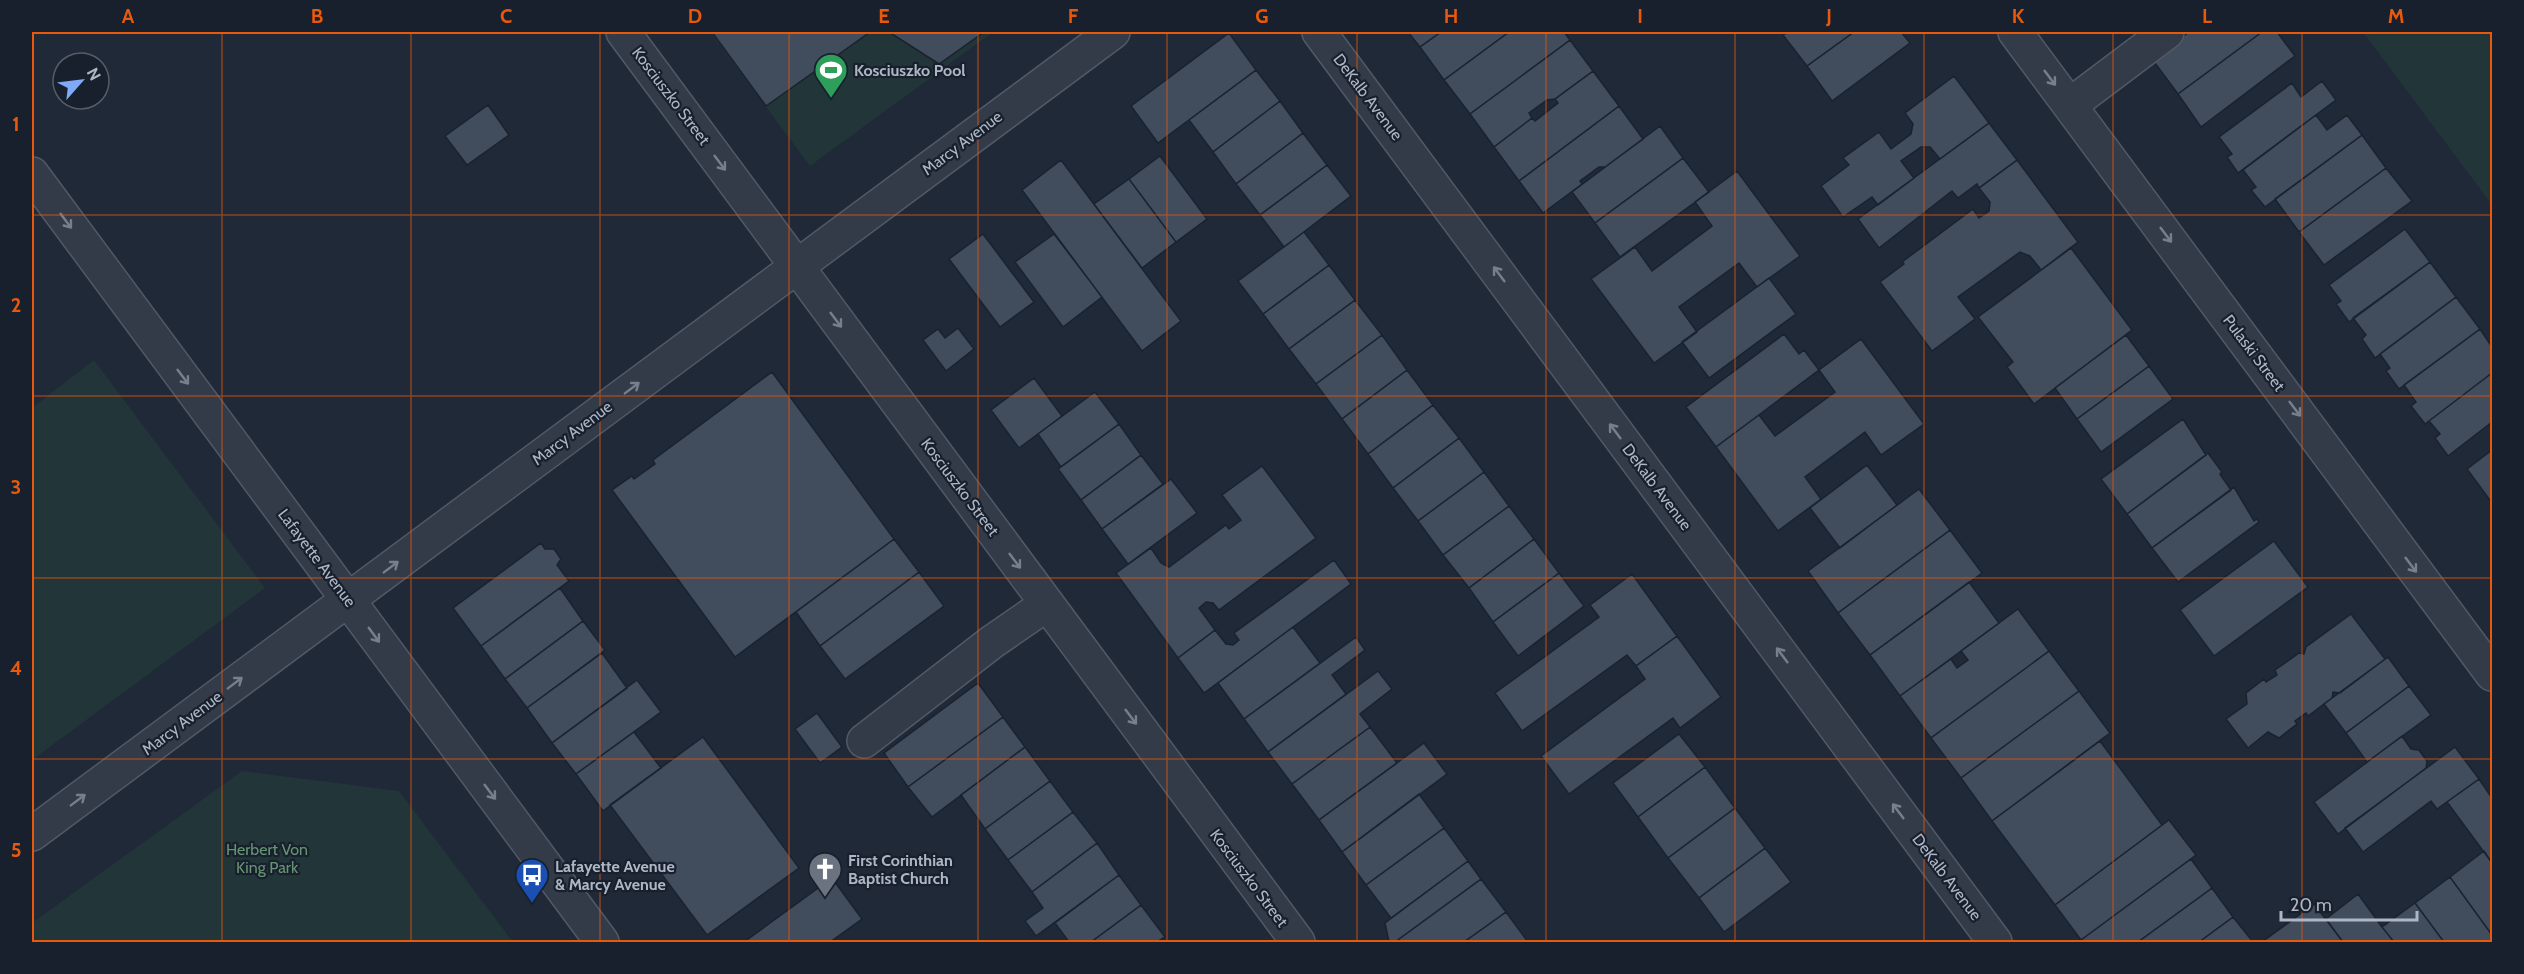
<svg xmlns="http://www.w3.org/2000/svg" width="2524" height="974" font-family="Cabin,sans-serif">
	<rect width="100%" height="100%" fill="#202938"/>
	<path fill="#223539" d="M710,32h283l-183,134z
		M2363,32h129v173z
		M94,360l171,228 -233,172v-352z
		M242,771l157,20 114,151h-481v-19z"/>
	<path fill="#414c5d" stroke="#1b222f" stroke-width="1.5" d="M712,32h158l-104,74z
		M889,32h95l-45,32z
		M1408,32h33l-21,15z
		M1441,32h68l-65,48 -24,-33z
		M1509,32h55l6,8 -100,74 -26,-34z
		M1788,32h66l-47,34 -24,-31z
		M1854,32h47l9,11 -78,58 -25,-35z
		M2189,32h73l-84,62 -26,-35z
		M2262,32h15l18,24 -94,71 -23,-33z
		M1229,33l27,37 -98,73 -27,-37z
		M1570,40l23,31 -38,28 -8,1 -18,13 3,5 -38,29 -24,-33z
		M1256,70l24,31 -67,51 -24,-32z
		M1593,71l26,35 -100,75 -25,-34 38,-29 3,3 23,-18 -3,-4z
		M1954,76l35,47 -49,36 -10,-12h-9l-20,14 13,17 -36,27 -6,-8 -29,20 -22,-31 28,-21 -6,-7 36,-26 12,17 20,-15 2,-10 -8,-11z
		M2322,81l14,19 -98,73 -11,-16 5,-3 -13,-17 73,-54 9,14z
		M1280,101l23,32 -67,51 -23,-32z
		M488,105l21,30 -42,30 -22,-29z
		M1619,106l24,33 -38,28h-6l-19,14 2,3 -39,29 -24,-32z
		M2316,115l11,15 20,-15 15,20 -97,72 -14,-17 5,-3 -13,-17z
		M1989,123l28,37 -38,28 -2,-4 -19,14 -6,-7 -73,57 -21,-29z
		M1660,126l23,32 -88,65 -23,-31z
		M1303,133l24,32 -67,50 -24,-31z
		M2362,135l24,33 -87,64 -24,-33z
		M1160,156l47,63 -31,23 -47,-63z
		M1683,158l26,34 -89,65 -25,-34z
		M1061,160l120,161 -39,30 -120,-161z
		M2017,160l61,82 -37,28 -11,-14 -10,-4 -62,45 17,22 -43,32 -52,-69 24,-18 -2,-2 71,-53 6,9 10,-7 1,-9 -11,-14z
		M1327,165l24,31 -67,51 -24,-32z
		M2386,168l26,33 -88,64 -25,-33z
		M1737,171l63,85 -43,31 -18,-24 -60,44 18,25 -43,31 -63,-84 44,-32 17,24 60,-45 -17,-24z
		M1129,179l47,63 -34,26 -48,-64z
		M2405,229l25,33 -81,60 -13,-18 5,-3 -12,-16z
		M1304,232l25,33 -66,49 -25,-33z
		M983,234l51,68 -34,25 -51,-68z
		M1054,234l48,63 -39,30 -48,-65z
		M2071,248l61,82 -98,74 -27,-37 6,-5 -35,-45z
		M2430,262l26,35 -81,61 -13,-19 4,-4 -13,-17z
		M1329,265l26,35 -66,49 -26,-35z
		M1769,278l27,36 -87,64 -27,-36z
		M2456,297l24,32 -81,60 -13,-18 4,-3 -10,-14z
		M1355,300l27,35 -66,49 -27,-35z
		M958,328l16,21 -28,22 -23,-31 15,-11 7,9z
		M2480,329l12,18v26l-67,51 -14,-18 5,-4 -12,-17z
		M1784,334l15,20 5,-4 15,20 -103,77 -30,-40z
		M1382,335l25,35 -65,49 -26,-35z
		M2126,335l23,31 -72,53 -22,-31z
		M1861,339l63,85 -43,31 -16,-23 -60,45 16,22 -43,32 -62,-84 43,-32 16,21 60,-44 -16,-22z
		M2149,366l24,33 -72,53 -24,-33z
		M1407,370l26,35 -65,49 -26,-35z
		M772,372l122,167 -159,118 -123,-167 20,-14 2,3 21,-15 -2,-4z
		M2492,373v49l-44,34 -13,-18 5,-4 -11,-13z
		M1034,378l28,38 -43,32 -28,-38z
		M1095,392l24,32 -58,43 -23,-33z
		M1433,405l26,33 -66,50 -25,-34z
		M2183,419l23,36 -79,59 -26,-35z
		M1119,424l22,31 -60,45 -23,-31z
		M1459,438l25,34 -66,49 -25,-33z
		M2492,450v53l-25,-34z
		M2208,453l14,19 -2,2 11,16 -79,58 -25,-34z
		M1141,455l22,29 -61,45 -21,-29z
		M1867,465l30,40 -57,43 -30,-40z
		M1262,466l54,72 -97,72 -6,-7 -7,-1 -7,6 16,22 -37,28 -62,-85 35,-25 10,15 8,4 57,-42 3,4 12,-9 -19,-25z
		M1484,472l25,34 -66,49 -25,-34z
		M1171,479l26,34 -69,51 -26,-35z
		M2234,487l20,34 3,-2 2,3 -81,60 -26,-34z
		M1919,489l31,41 -112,83 -30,-42z
		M1509,506l25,33 -65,49 -26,-33z
		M1950,530l32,43 -112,82 -32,-42z
		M894,539l25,33 -99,74 -24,-34z
		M1534,539l25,34 -66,49 -24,-34z
		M2274,541l34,46 -94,69 -34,-46z
		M541,543l4,6h9l7,10 -4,6 12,16 -88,65 -28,-38z
		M1334,560l17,24 -147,109 -26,-35 37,-28 11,14 7,1 6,-5 -5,-7z
		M919,572l25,34 -99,73 -25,-33z
		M1559,573l25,33 -66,50 -25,-34z
		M1632,574l45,62 -41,30 -9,-11 -105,76 -27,-38 104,-76 -9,-12z
		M1969,582l30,41 -99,73 -30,-41z
		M560,588l23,33 -78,58 -24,-33z
		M2018,609l31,42 -118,87 -31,-42 51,-37 6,9 11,-8 -7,-9z
		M2351,614l34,45 -45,34 -7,-1 -1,6 -24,18 -2,-3 -11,8 2,3 -18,14 -11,-6 -20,16 -22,-29 21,-15 -1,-11 18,-14 2,3 11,-7 -2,-5 24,-17 5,1 2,-7z
		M583,621l22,29 -78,58 -22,-29z
		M1293,627l27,36 -76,56 -26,-36z
		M1677,636l44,61 -41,31 -7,-10 -104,76 -28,-38 104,-77 -9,-13z
		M1356,637l9,13 -33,25 14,19 -78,58 -24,-33z
		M2049,651l30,40 -118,87 -30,-40z
		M602,653l25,35 -75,55 -25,-35z
		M2388,657l21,29 -63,47 -22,-29z
		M1378,671l14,18 -32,25 10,13 -78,57 -24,-32z
		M637,680l24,32 -85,62 -24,-31z
		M978,683l25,34 -95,70 -24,-34z
		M2409,686l22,29 -64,47 -21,-29z
		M2079,691l31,42 -118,88 -31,-43z
		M817,713l25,34 -22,16 -25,-34z
		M1003,717l22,30 -93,70 -24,-30z
		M1370,727l27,36 -78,57 -27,-36z
		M634,732l27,36 -58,43 -27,-37z
		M1679,734l26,33 -67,50 -25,-34z
		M2402,736l9,13 8,1 8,11 -1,7 -88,66 -24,-32z
		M703,737l96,131 -92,67 -97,-130z
		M2100,741l62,84 -107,80 -63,-84z
		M1424,743l23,31 -105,78 -23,-32z
		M1025,747l25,34 -65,48 -24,-34z
		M2455,747l24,32 -42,30 -6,-8 -68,51 -18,-24z
		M1705,767l30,41 -67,50 -30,-41z
		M2479,779l13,19v65l-45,-61z
		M1050,781l23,31 -65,48 -23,-31z
		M1419,794l25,34 -78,57 -24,-33z
		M1735,808l30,40 -66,50 -31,-40z
		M1073,812l24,31 -65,49 -24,-32z
		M2169,820l27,35 -115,85 -26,-35z
		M1444,828l24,33 -77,57 -25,-33z
		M1097,843l22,32 -83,61 -11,-15 18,-13 -11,-16z
		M1765,848l26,34 -67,50 -25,-34z
		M2484,851l8,12v72l-42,-58z
		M2191,859l21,29 -74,54h-56l-1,-2z
		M1468,861l13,18 -86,63h-6l-4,-19z
		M1119,875l22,30 -50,37h-22l-14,-19z
		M2450,877l42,58v7h-48l-29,-39z
		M832,878l30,41 -32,23h-86z
		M1481,879l25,33 -42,30h-69z
		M2212,888l21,29 -34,25h-61z
		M2358,894l24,33 12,15h-51l-17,-23z
		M2415,903l29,39h-50l-12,-15z
		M2314,904l29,38h-81z
		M1141,905l24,32 -8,5h-66z
		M1506,912l22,30h-64z
		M2233,917l20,25h-54z"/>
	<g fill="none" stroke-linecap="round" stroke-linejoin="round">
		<g stroke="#515966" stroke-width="36">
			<path id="minor" d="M623,32l675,910
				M1319,32l676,910
				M2015,32l477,642
				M2070,105l97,-73
				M32,174l570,768
				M864,741l128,-99 55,-38
				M32,834l1081,-802"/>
		</g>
		<use href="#minor" stroke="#343b48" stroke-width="33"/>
	</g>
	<defs><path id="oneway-shaft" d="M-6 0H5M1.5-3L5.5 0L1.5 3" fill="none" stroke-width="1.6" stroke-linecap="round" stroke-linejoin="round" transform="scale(1.5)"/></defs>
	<g stroke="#777f8d">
		<use href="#oneway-shaft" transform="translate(2050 78) rotate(53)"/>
		<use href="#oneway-shaft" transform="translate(720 163) rotate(53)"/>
		<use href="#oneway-shaft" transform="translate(66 221) rotate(53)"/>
		<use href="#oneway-shaft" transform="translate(2166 235) rotate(53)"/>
		<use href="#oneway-shaft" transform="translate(1499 274) rotate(-127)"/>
		<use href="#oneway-shaft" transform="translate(836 320) rotate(53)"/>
		<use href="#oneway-shaft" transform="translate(183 377) rotate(53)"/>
		<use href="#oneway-shaft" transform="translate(632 388) rotate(-37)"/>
		<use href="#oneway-shaft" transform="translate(2295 409) rotate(53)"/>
		<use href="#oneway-shaft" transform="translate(1615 431) rotate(-127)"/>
		<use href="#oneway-shaft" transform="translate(1015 561) rotate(53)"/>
		<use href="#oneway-shaft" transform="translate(2411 565) rotate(53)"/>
		<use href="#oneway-shaft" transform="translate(391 567) rotate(-37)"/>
		<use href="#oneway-shaft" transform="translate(374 635) rotate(54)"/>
		<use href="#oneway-shaft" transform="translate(1782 655) rotate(-127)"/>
		<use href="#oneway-shaft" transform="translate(235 683) rotate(-37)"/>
		<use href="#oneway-shaft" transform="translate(1131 717) rotate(53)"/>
		<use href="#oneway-shaft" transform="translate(490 792) rotate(53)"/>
		<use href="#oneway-shaft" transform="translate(78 800) rotate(-37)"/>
		<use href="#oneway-shaft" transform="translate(1898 811) rotate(-127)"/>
	</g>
	<path fill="none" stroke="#e8590c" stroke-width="1.5" stroke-opacity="0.55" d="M222,32v910M411,32v910M600,32v910M789,32v910M978,32v910M1167,32v910M1357,32v910M1546,32v910M1735,32v910M1924,32v910M2113,32v910M2302,32v910M32,215h2460M32,396h2460M32,578h2460M32,759h2460"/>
	<defs>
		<g id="stadium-pin" transform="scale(1.725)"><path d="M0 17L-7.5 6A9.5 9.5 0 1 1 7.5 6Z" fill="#2e9e5b" stroke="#19202d"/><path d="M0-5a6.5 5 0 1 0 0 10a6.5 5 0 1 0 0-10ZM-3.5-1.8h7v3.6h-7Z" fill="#fff"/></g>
		<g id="church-pin" transform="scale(1.725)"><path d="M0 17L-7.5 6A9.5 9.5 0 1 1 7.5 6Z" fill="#6b7280" stroke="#19202d"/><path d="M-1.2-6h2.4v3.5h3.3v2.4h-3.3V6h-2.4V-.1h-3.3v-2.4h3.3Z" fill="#fff"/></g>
		<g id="bus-pin" transform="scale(1.725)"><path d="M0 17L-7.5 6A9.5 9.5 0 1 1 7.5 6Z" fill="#1a4fb4" stroke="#19202d"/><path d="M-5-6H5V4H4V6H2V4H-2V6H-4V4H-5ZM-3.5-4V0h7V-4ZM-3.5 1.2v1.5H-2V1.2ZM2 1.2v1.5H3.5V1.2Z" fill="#fff"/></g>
	</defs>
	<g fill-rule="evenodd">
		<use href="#stadium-pin" x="831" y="70"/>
		<use href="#church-pin" x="825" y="869"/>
		<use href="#bus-pin" x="532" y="875"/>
	</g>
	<g text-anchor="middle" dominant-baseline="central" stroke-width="4.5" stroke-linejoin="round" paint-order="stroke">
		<g font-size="16" font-weight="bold" fill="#aeb6c5" stroke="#19202d" text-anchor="start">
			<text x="854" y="70">Kosciuszko Pool</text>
			<text x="848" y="860">First Corinthian<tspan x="848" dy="18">Baptist Church</tspan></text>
			<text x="555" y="866">Lafayette Avenue<tspan x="555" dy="18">&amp; Marcy Avenue</tspan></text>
		</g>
		<g font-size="16" fill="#aeb6c5" stroke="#19202d">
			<text transform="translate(671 96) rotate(53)">Kosciuszko Street</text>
			<text transform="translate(1368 97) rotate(53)">DeKalb Avenue</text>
			<text transform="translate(962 143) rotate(-37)">Marcy Avenue</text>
			<text transform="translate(2254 353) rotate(53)">Pulaski Street</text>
			<text transform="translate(572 433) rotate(-37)">Marcy Avenue</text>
			<text transform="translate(960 487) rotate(53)">Kosciuszko Street</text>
			<text transform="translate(1657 487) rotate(53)">DeKalb Avenue</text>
			<text transform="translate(317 558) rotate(53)">Lafayette Avenue</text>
			<text transform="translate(182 723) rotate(-37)">Marcy Avenue</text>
			<text transform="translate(1947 877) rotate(53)">DeKalb Avenue</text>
			<text transform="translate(1249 878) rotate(53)">Kosciuszko Street</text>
		</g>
		<g font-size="16" fill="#669573" stroke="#19202d">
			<text x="267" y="849">Herbert Von<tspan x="267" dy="18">King Park</tspan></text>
		</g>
	</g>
	<rect width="2524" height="974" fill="none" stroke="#19202d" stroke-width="66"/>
	<g transform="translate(81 81) rotate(62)"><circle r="28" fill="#19202d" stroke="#555c6a" stroke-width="1.5"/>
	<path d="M0-4.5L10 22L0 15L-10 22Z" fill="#80a9f8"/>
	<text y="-9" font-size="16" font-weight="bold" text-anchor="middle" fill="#aeb6c5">N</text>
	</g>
	<path d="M2281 911v9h136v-9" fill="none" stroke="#aeb6c5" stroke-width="3"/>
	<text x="2290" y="911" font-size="18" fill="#aeb6c5" stroke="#19202d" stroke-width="4.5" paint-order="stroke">20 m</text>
	<rect x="33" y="33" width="2458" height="908" fill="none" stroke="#e8590c" stroke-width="2"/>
	<g font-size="20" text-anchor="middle" font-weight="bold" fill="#e8590c">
		<text x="128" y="23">A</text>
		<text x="317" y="23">B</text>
		<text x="506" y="23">C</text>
		<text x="695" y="23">D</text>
		<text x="884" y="23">E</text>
		<text x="1073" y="23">F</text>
		<text x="1262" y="23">G</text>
		<text x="1451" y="23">H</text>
		<text x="1640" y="23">I</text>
		<text x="1829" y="23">J</text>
		<text x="2018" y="23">K</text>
		<text x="2207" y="23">L</text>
		<text x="2396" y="23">M</text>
		<text x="16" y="131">1</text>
		<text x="16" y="312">2</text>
		<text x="16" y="494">3</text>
		<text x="16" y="675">4</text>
		<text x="16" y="857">5</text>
	</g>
</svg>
